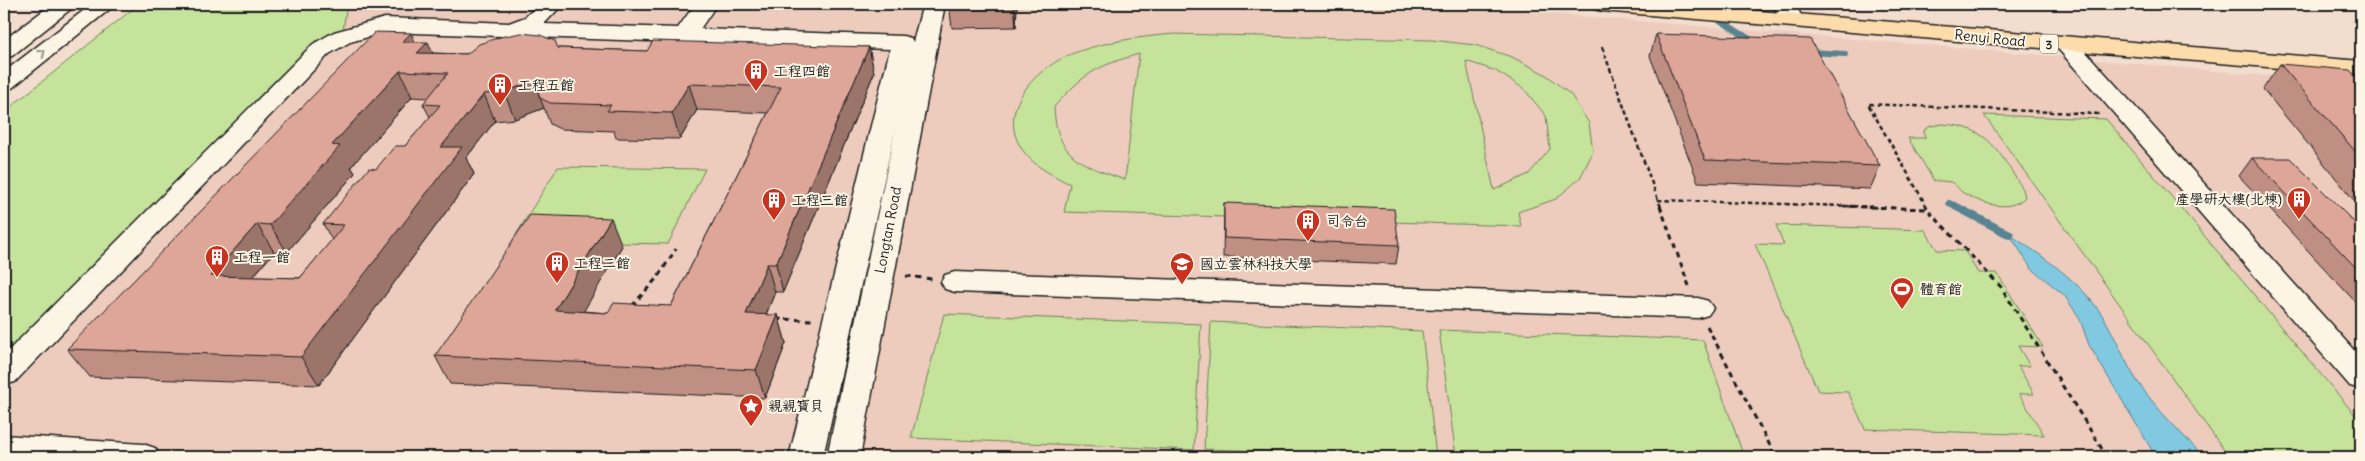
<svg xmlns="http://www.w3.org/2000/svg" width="2365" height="461" font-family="Delius,'LXGW WenKai TC',sans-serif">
	<rect width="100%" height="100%" fill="#f3ddce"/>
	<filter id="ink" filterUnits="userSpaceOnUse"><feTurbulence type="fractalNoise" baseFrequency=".02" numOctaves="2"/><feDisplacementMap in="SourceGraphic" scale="10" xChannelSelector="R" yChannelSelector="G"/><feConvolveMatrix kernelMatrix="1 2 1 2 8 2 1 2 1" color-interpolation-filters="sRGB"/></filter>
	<g filter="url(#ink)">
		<path fill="#edccbe" d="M139,4h1297l642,54 283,27v372h-2357v-345z"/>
		<path fill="#c5e39a" stroke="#70805b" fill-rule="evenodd" d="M139,4h208l-5,33 -21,12 -317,324v-261z
			M1174,34l258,6 43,5 37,12 33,17 26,21 18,28 4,29 -13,26 -24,21 -38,13 3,14 -457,-14 6,-28c-16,-8 -35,-17 -46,-32 -31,-41 12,-85 50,-99 32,-12 66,-16 100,-19zM1139,54l-14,126c-42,-15 -69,-22 -71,-73 30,-34 43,-41 85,-53zM1466,61l30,10 28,18 22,27 4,33 -21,25 -35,16z
			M1984,115l122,4 255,303v35h-132z
			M1942,124c48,2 57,29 81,65l2,8c-16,17 -46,6 -63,-5 -4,-3 -7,-9 -12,-10 -5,-1 -11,-1 -16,-1l-26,-43h17l-1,-8 7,-4z
			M558,167l147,2 -37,75 -156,-3z
			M1776,225l149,5 12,20 28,1 13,22h19l46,74 -25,-1 12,20h-12l16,28h-15l25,41 -179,-6 -17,-37 -30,-1 -63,-147 29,1z
			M944,314l257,10 -7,126 -283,-12z
			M1211,322l211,9 14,126 -232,-8z
			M1439,330l264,10 41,117h-288z"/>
		<path fill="#80c9e1" stroke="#588492" d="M2010,235c32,20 72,48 92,80 14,21 22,47 36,67 19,28 43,51 66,75h-48l-67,-112 -10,-28 -15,-22 -33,-27z"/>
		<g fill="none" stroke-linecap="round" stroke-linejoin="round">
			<path stroke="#588492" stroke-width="6" d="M1713,16l40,25
				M1809,52l36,2
				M1949,203l8,4"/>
			<path stroke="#588492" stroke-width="8" d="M1955,206l55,29"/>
			<g stroke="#1c1c1c" stroke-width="3">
				<path id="minor" d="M52,4h25l-65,52 -8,2v-18z
					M92,4h24l-104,84 -8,2v-18z
					M540,4h23l-19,20 134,4 17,-24h22l-17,25 203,7 8,2 2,4 10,-38h22l-85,453h-33l68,-327 -72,327h-34l101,-408 -504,-17 -36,10 -21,12 -314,328 -11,3v-30l309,-311 21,-12 51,-14 124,5 16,-6z
					M1773,4h22l8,15 -3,5 -8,2 -8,-2z
					M2068,39l8,2 285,317v31l-11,-3 -290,-335 -4,-5 4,-5z
					M955,272l743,26 10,3 5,7 -5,7 -10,3 -743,-26 -10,-3 -4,-7 4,-7z
					M4,435l139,9 12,4 5,9h-156z"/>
			</g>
			<g stroke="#1c1c1c" stroke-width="3">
				<path id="major" d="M1591,4h85l685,57v14l-759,-64 -8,-2z"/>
			</g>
			<path stroke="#1c1c1c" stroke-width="2.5" stroke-dasharray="4.5 3" stroke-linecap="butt" d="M1602,47l56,153
				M1661,207l-3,-7 219,7
				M1927,207l-59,-103 231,10"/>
			<path stroke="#1c1c1c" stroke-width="3" stroke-dasharray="5.5 4.5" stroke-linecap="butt" d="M1660,206l29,80
				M1840,206l87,3 74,78 106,170
				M1926,206l1,2
				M906,276l26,3
				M632,306l25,-28 19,-29
				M776,319l36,1
				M1707,326l69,131"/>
			<use href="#minor" fill="#fcf5e5" fill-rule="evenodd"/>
			<use href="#major" fill="#fddcac" fill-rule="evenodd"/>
		</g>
		<path fill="#bf8f83" stroke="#1c1c1c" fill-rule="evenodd" d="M583,4h110l-3,3z
			M949,4h68l-1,23 -64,1z
			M1656,34l224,132 -10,23 -172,-7 -48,-126z
			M415,42l17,11 35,1 91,-6 89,3 222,-4 5,26 -91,219h-8l-9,23h12l8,28 -21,55 -315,-14 -15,-28 187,-110 -39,65 25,2 63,-7 97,-193 -71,-3 -17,29 -64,-1 -2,-7 -54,-2 -10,-5 -6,-16 -29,11 -20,2 -29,37 8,16 -155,211 -229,-8 -23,-28zM412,97l16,1 -5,6 7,13 -25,29 -29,23 -53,55 9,16 -32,38 -47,-1 21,-25h13l68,-79 -4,-6z
			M2280,64l81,16v129l-98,-120z
			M2252,158l109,71v79l-122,-132z
			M1224,203l175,42 -3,19 -173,-7z"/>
		<path fill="#9b746a" stroke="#1c1c1c" d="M1014,4h3l-1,23z
			M411,33l8,18 9,-9 11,26 -37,-26z
			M869,47l5,26 -91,219 -7,-28z
			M400,71l12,26 -61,70 4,6 -68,79 -17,-27 62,-80z
			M535,81l5,17 4,10 -29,11 -11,-27z
			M689,84l8,26 -17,29 -8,-26z
			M484,94l11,27 -29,37 8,16 -155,211 -18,-28 140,-210z
			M611,218l11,28 -54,92 -13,-28z
			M257,224l17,28 -44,51 -19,-27z
			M767,264l8,28 -20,50 -9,-28z
			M778,315l8,28 -21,55 -9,-28z"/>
		<path fill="#dea698" stroke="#1c1c1c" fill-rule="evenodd" d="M375,32l36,1 -9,9h26l-11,11 50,1 12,-10 21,-7 21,-4 19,2 15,6 3,7 89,3 6,-10 216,6 -93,217h-9l-21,50 32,1 -22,55 -321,-14 95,-141 81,3 -56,92 53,3 5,-10 58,3 110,-219 -92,-3 -17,29 -65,-2 4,-6 -61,-2 -10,-5 -5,-17 -31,11 -20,2 -43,53h21l-161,210 -234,-8zM400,71l48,2 -25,31 17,1 -35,41h-10l-19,23 -7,-1 -46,56 21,1 -44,53 -89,-2 46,-52 13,1 70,-79 -8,-1z
			M1656,34l154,5 70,127 -175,-6z
			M2280,64l70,6 9,10h2v78z
			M2252,158h38l71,71v44z
			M1224,203l170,6 5,36 -175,-7z"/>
		<defs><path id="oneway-chevron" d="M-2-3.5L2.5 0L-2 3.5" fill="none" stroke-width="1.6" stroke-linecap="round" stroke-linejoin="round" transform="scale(1.25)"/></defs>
		<use stroke="#97938b" href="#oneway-chevron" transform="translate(42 53) rotate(-38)"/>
	</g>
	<defs>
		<g id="building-pin" transform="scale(1.25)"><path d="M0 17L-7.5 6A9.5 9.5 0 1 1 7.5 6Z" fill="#c8321e" stroke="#fcf5e5"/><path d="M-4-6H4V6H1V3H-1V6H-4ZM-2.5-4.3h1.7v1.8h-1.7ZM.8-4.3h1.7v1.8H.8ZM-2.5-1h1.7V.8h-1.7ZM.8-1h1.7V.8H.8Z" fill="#fff"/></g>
		<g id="university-pin" transform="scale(1.25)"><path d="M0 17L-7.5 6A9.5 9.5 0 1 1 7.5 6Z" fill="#c8321e" stroke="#fcf5e5"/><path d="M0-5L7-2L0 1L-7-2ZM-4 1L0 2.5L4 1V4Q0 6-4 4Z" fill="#fff"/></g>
		<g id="stadium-pin" transform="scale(1.25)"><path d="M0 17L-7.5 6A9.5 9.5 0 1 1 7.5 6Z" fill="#c8321e" stroke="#fcf5e5"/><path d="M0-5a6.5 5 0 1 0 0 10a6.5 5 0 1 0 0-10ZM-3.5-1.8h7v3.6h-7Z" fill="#fff"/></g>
		<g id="sight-pin" transform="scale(1.25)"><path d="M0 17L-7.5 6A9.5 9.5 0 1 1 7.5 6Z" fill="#c8321e" stroke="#fcf5e5"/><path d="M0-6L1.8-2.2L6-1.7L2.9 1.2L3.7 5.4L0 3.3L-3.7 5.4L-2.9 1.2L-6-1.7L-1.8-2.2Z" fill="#fff"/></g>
	</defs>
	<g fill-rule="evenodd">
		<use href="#building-pin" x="756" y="71"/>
		<use href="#building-pin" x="500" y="85"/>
		<use href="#building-pin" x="2299" y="199"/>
		<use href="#building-pin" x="774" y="200"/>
		<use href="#building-pin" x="1308" y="221"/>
		<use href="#building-pin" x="217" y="257"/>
		<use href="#building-pin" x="557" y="263"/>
		<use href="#university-pin" x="1182" y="264"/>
		<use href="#stadium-pin" x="1902" y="289"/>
		<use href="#sight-pin" x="751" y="406"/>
	</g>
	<g text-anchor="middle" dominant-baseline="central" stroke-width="4" stroke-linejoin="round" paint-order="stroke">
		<rect fill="#fcf5e5" stroke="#5f5d58" stroke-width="1" x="2040" y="34.5" width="18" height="19" rx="4"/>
		<g font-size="12" font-weight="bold" fill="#1c1c1c">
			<text x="2049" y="44">3</text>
		</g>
		<g font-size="14" fill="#1c1c1c" stroke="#fcf5e5">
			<text transform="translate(1990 38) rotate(6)">Renyi Road</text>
			<text transform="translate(888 230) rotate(-79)">Longtan Road</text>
		</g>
		<g font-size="14" fill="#1c1c1c" stroke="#fcf5e5" text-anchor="start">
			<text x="774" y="71">工程四館</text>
			<text x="518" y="85">工程五館</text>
			<text x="2282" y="199" text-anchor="end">產學研大樓(北棟)</text>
			<text x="792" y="200">工程三館</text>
			<text x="1326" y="221">司令台</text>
			<text x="234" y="257">工程一館</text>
			<text x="574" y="263">工程二館</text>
			<text x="1200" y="264">國立雲林科技大學</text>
			<text x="1920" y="289">體育館</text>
			<text x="768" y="406">親親寶貝</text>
		</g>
	</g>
	<rect width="2365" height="461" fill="none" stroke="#fcf5e5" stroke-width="20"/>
	<rect x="10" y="10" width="2345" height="441" fill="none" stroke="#1c1c1c" stroke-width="2" filter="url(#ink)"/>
</svg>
